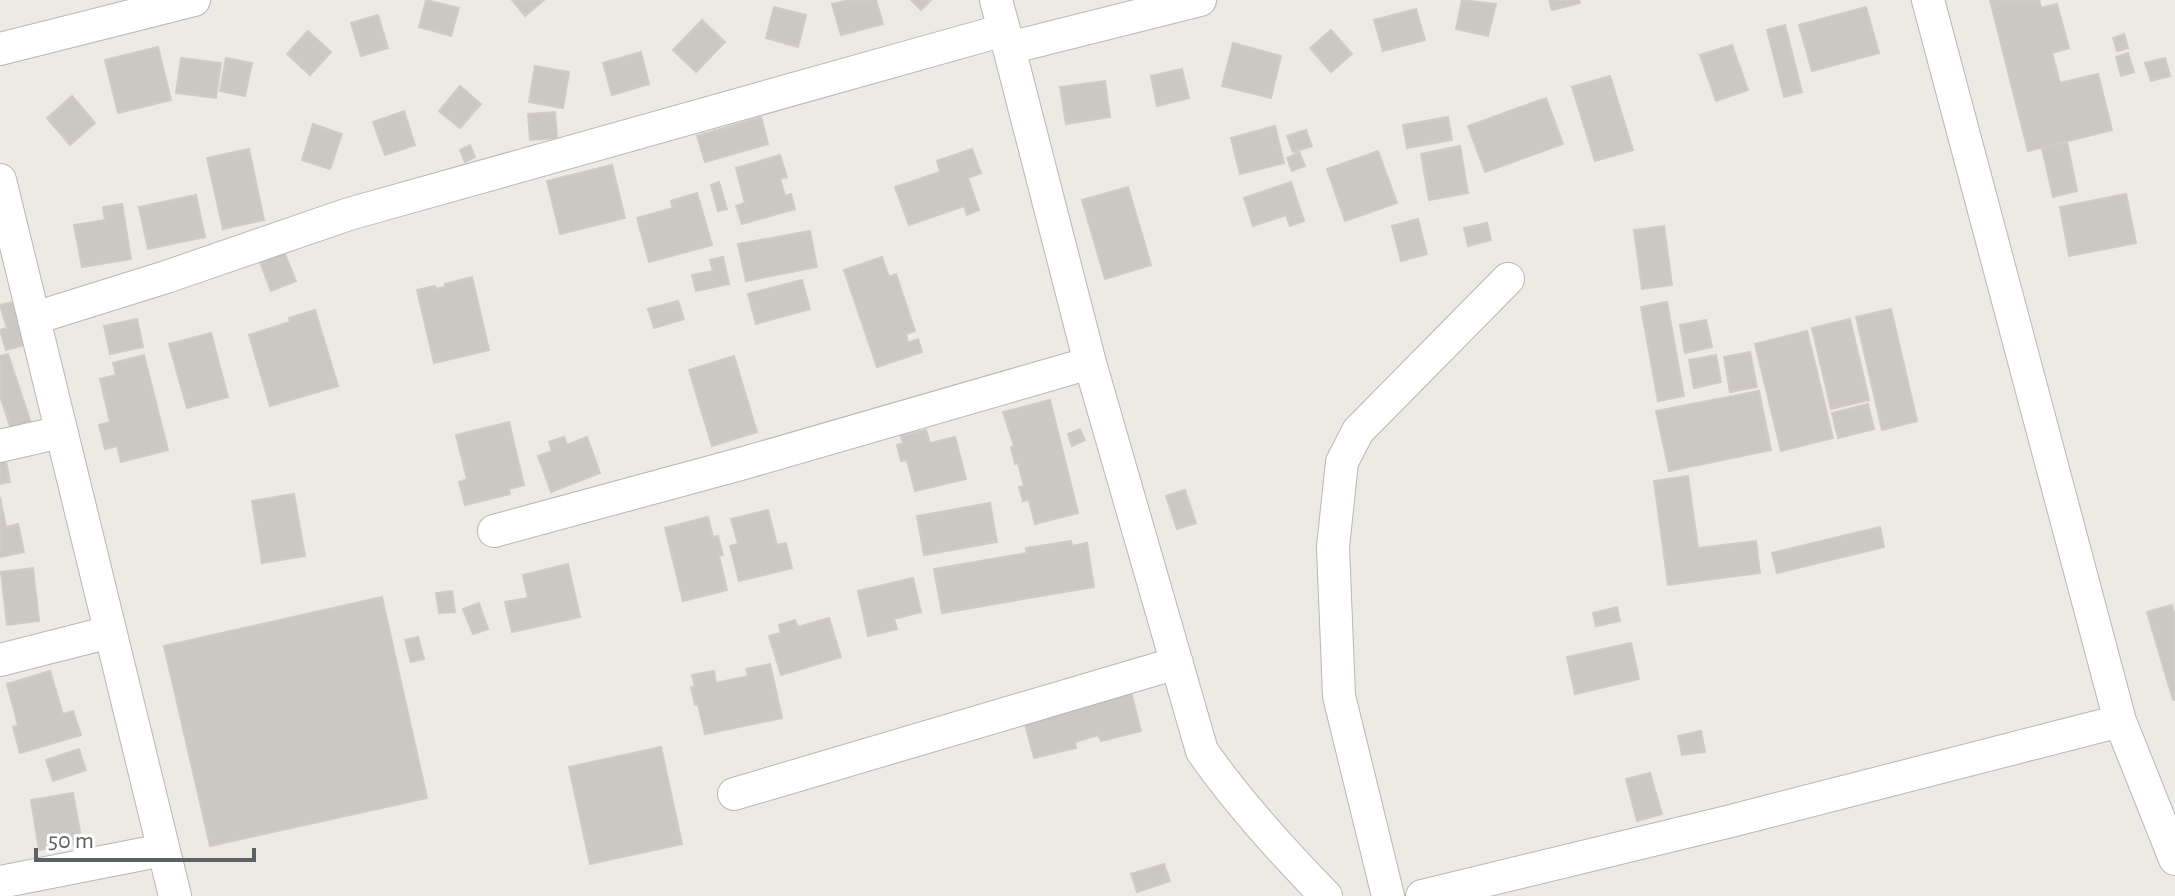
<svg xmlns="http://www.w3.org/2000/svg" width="2175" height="896" font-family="'Alegreya Sans',sans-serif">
	<rect width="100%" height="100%" fill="#edeae4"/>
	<path fill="#cbc7c3" stroke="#d1cbc3" stroke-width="2" d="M426,0l33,8 -8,28 -32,-9z
		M512,0h32l-19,16z
		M849,0h27l7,24 -42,11 -9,-31z
		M911,0h20l-10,10z
		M1462,0l34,4 -8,32 -32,-7z
		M1549,0h30l1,3 -28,7z
		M1990,0h49l2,8 16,-4 12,44 -17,5 8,30 38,-9 14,56 -84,21z
		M774,7l32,8 -8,32 -32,-9z
		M1866,7l13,46 -67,18 -13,-46z
		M1416,9l9,31 -42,11 -9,-31z
		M378,15l10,33 -27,8 -10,-33z
		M702,20l23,22 -29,30 -23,-22z
		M1785,25l17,67 -18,5 -17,-67z
		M1331,30l21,24 -21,18 -21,-24z
		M308,31l23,21 -21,23 -23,-21z
		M2124,34l4,14 -11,3 -4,-13z
		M1233,43l48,13 -10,42 -49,-12z
		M1732,45l16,45 -32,11 -16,-46z
		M158,47l13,53 -53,13 -13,-53z
		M641,52l8,32 -37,11 -9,-32z
		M2128,53l6,19 -13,4 -5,-19z
		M181,58l40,5 -5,35 -40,-5z
		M226,58l26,5 -7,33 -25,-5z
		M2165,58l5,18 -19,5 -6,-18z
		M535,66l34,6 -6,36 -34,-6z
		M1182,69l7,29 -32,8 -6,-30z
		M1610,76l23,74 -38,11 -23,-74z
		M1105,81l5,36 -44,7 -6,-37z
		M460,86l21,18 -21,24 -21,-17z
		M72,96l23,27 -25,22 -23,-27z
		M1546,98l17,46 -78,28 -17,-46z
		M404,111l11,34 -30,10 -12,-33z
		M555,112l2,26 -27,2 -2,-26z
		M761,117l7,27 -63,18 -8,-26z
		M1448,117l4,23 -45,8 -4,-23z
		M313,124l29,10 -12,35 -28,-9z
		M1275,126l9,37 -44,11 -9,-36z
		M1306,130l6,16 -19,6 -6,-16z
		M2067,142l10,49 -24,6 -11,-49z
		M470,145l5,12 -10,5 -5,-12z
		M1460,146l8,47 -39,7 -8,-46z
		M249,149l15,71 -41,9 -16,-71z
		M972,149l9,24 -13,5 11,32 -12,5 -3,-9 -55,19 -14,-38 45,-15 -3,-11z
		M1378,151l19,52 -52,18 -18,-52z
		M1299,152l6,14 -13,5 -5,-13z
		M780,155l7,22 -7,2 5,17 6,-2 4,15 -53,15 -6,-18 9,-3 -9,-35z
		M612,165l13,53 -65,16 -13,-53z
		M719,182l8,27 -9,2 -7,-26z
		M1291,182l13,39 -14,5 -4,-11 -33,11 -9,-28z
		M1128,187l23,78 -46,14 -23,-79z
		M697,193l15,52 -63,17 -12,-44 36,-10 -2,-7z
		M2126,194l10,49 -67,13 -9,-49z
		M196,195l9,42 -57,12 -9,-42z
		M122,204l9,55 -49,8 -8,-42 31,-5 -2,-13z
		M1418,219l9,35 -26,7 -9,-35z
		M1487,223l4,17 -23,6 -4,-18z
		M1664,226l8,59 -30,4 -8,-59z
		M810,231l7,36 -71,14 -8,-37z
		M282,247l14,34 -25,10 -13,-34z
		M723,257l6,27 -33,7 -4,-16 21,-4 -3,-11z
		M882,257l7,20 7,-3 19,57 -9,3 2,9 10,-4 4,13 -45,15 -33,-97z
		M472,277l17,73 -55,13 -17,-73 18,-4 1,3 9,-2v-3z
		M802,280l8,29 -54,15 -8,-30z
		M678,301l6,18 -30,9 -6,-19z
		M12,302l12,43 -18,5 -6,-20 7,-2 -7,-23z
		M1667,302l17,94 -26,5 -17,-94z
		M1891,309l26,112 -35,9 -26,-113z
		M315,310l23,76 -68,20 -21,-71 41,-13 -1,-4z
		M137,319l6,28 -33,7 -6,-28z
		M1850,319l19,81 -38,9 -19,-81z
		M1706,320l6,27 -27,6 -5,-28z
		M1807,331l26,107 -52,13 -26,-107z
		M211,333l17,64 -41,11 -18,-64z
		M1750,352l7,35 -27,5 -6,-35z
		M8,354l24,72 -20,6 -12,-36v-40z
		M144,355l24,95 -47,12 -4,-16 -12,3 -6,-24 11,-3 -10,-43 16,-4 -3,-12z
		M1716,355l5,27 -27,6 -5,-28z
		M734,356l23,76 -45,14 -23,-76z
		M1759,391l12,59 -102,21 -13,-60z
		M1050,400l28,113 -43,11 -6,-24 -6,1 -4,-14 5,-1 -6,-23 -3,1 -4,-17 3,-1 -11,-34z
		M1868,404l6,25 -36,9 -6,-25z
		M509,422l15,63 -15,4 1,5 -45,11 -6,-23 8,-3 -11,-44z
		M1080,429l5,11 -13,6 -4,-12z
		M926,430l4,13 25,-6 11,42 -51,12 -8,-31 -6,1 -4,-16 6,-2 -2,-7z
		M564,437l3,8 20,-8 13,36 -49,19 -13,-36 14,-5 -3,-9z
		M5,456l5,26 -10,2v-27z
		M1688,476l10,72 58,-7 4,32 -92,12 -14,-104z
		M1185,490l11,33 -19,6 -11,-33z
		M294,494l11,62 -43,7 -10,-62z
		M0,497l6,30 12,-3 6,28 -24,5z
		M990,503l7,39 -73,13 -7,-39z
		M768,510l9,35 9,-2 6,25 -53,13 -9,-35 8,-2 -7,-25z
		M708,517l5,20 5,-1 5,19 -4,1 8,34 -44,11 -18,-73z
		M1880,527l4,20 -107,26 -5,-20z
		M1071,541l1,5 15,-3 7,44 -152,26 -8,-44 93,-16 -1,-5z
		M568,564l12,53 -68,15 -7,-30 23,-4 -5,-23z
		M33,568l6,53 -32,4 -6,-53z
		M913,578l8,34 -27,7 3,10 -29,7 -10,-45z
		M452,591l3,21 -16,1 -3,-20z
		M382,597l45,201 -217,48 -46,-200z
		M479,603l9,26 -15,5 -10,-25z
		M2172,605l3,11v84h-2l-26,-88z
		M1617,607l3,14 -24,5 -3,-13z
		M829,618l12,39 -60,18 -12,-39 12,-3 -2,-8 16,-5 3,7z
		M418,637l6,22 -13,3 -6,-22z
		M1631,643l8,36 -64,15 -8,-37z
		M770,664l12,54 -77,16 -7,-29h-3l-4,-18 4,-1 -3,-11 22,-4 2,12 32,-7 -2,-7z
		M50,671l13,43 10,-3 8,24 -61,18 -7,-26 5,-2 -11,-41z
		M1130,688l11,43 -40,10 -3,-6 -23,7 1,6 -42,10 -11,-42z
		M1701,731l4,21 -23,3 -4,-19z
		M661,747l21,97 -92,20 -21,-97z
		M79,749l7,21 -33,11 -7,-21z
		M1650,773l12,41 -25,7 -11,-42z
		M73,793l9,50 -43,7 -8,-50z
		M1164,864l6,17 -33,11 -6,-18z"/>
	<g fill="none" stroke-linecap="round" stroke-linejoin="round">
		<g stroke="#b5b7ba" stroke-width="34">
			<path id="minor" d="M996,0l13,48 191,-48
				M1928,0l192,721 55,138
				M1009,48l81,315 112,388c37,53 79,99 124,145
				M0,49l194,-49
				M0,180l175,716
				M35,318l131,-41 183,-63 655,-184
				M0,446l61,-14
				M494,531l250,-68 346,-100
				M0,660l110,-28
				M734,794l443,-131
				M0,882l163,-32
				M1388,896l-49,-200 -6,-149 9,-85 16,-31 150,-152
				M1422,896l305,-74 393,-101"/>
		</g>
		<use href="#minor" stroke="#fff" stroke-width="32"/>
	</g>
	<path d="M36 848v12h218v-12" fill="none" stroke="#5c6163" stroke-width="4"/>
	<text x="48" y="848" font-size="24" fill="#5c6163" stroke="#ffffff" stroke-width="6" paint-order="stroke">50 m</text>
</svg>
